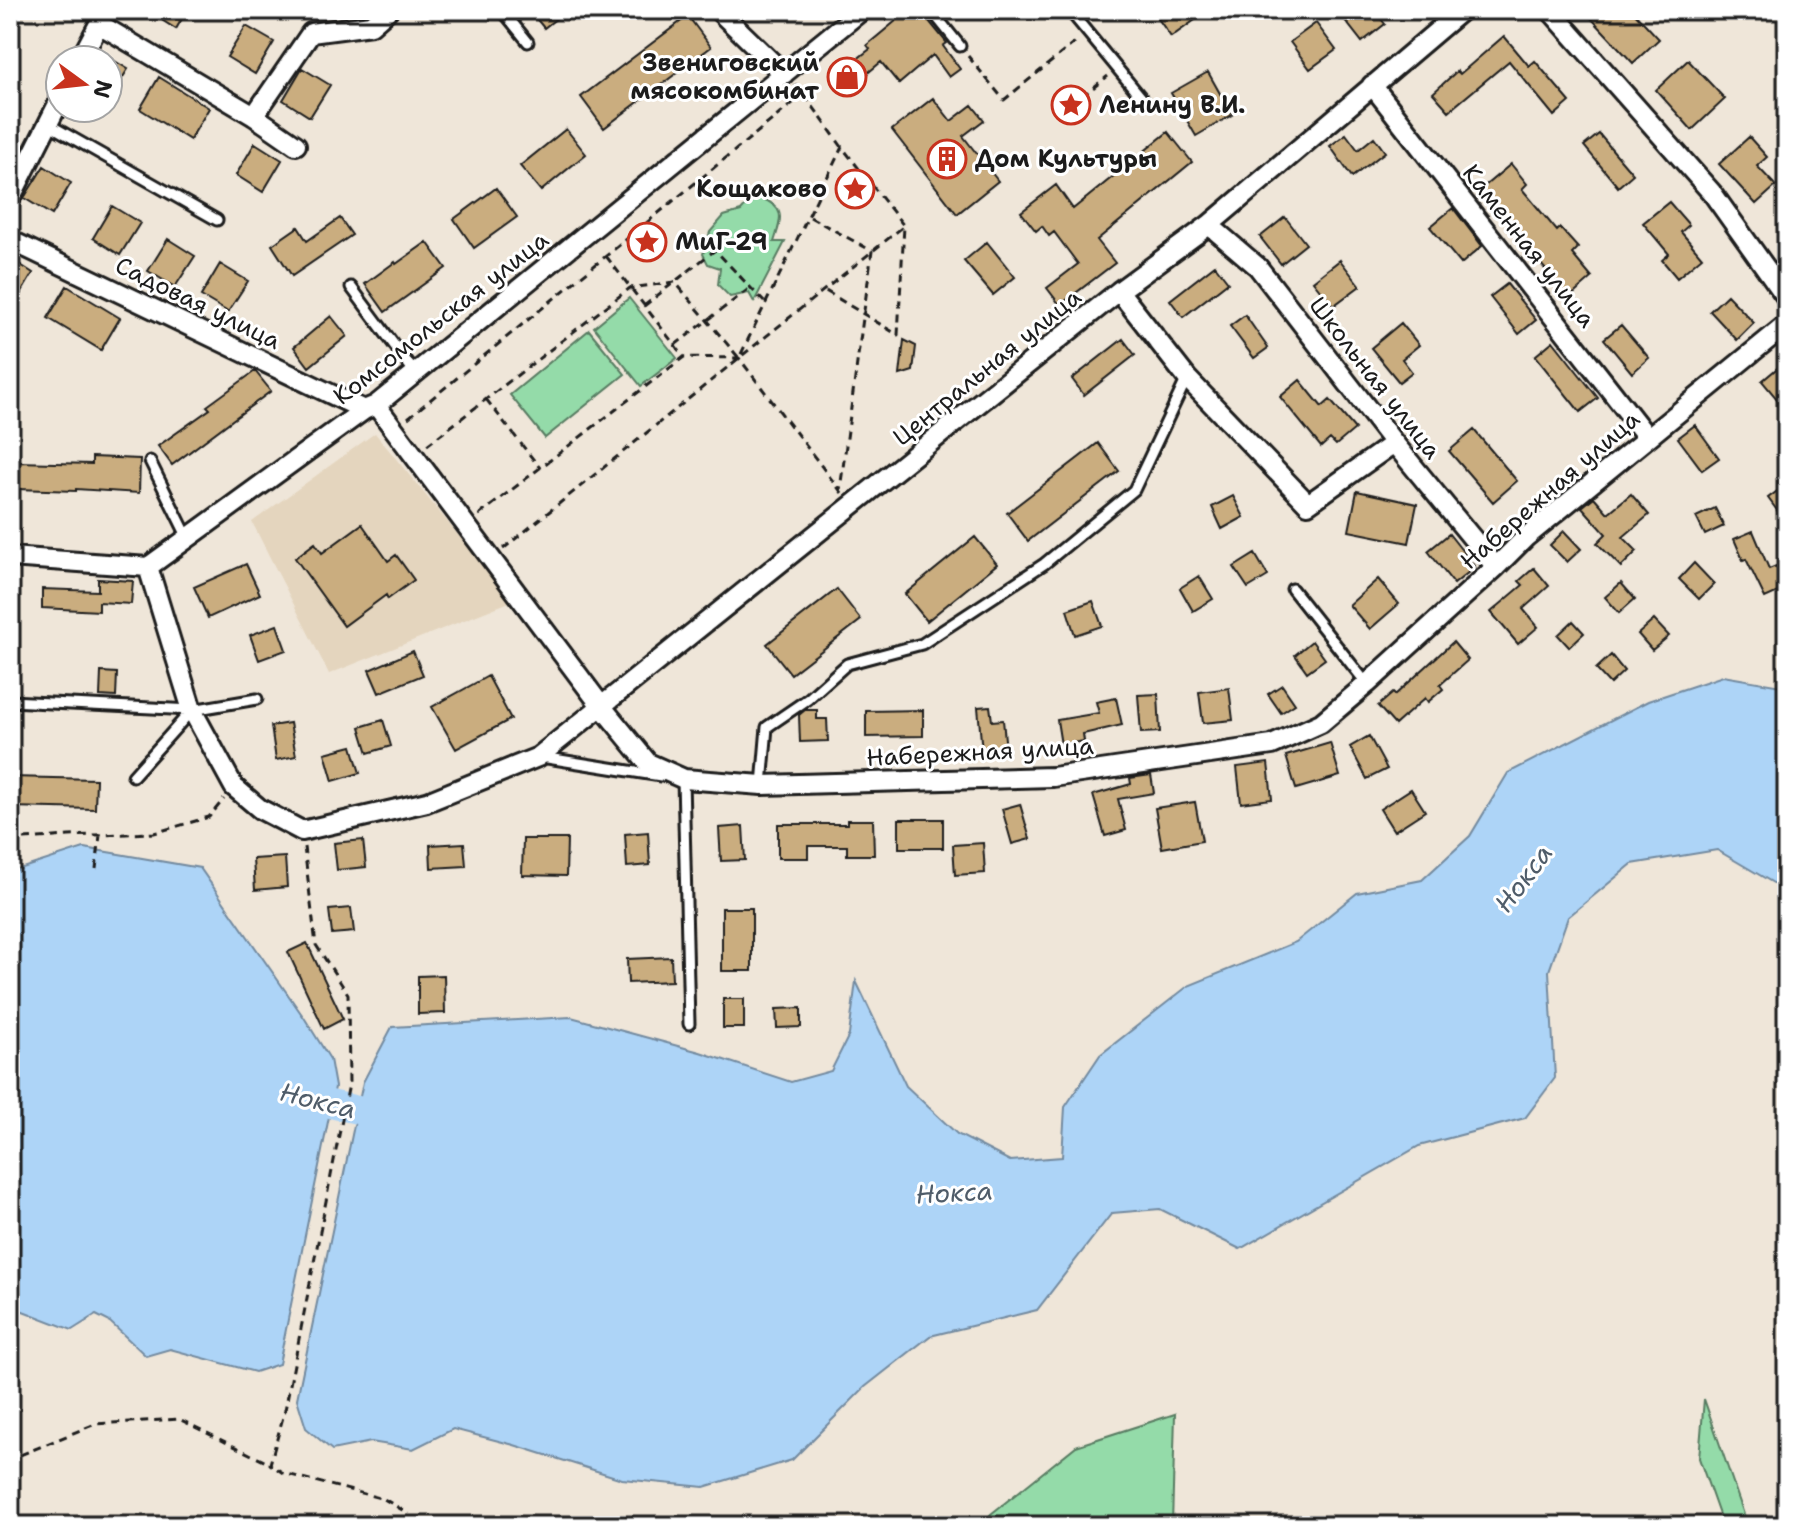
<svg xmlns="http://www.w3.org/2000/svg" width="1797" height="1536" font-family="'Shantell Sans',sans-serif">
	<rect width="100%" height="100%" fill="#efe6d9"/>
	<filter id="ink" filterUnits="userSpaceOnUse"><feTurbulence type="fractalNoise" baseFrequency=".0125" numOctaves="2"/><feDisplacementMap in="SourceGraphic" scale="16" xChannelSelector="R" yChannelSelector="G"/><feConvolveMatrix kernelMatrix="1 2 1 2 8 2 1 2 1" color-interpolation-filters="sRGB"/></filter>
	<g filter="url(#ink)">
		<path fill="#e4d5be" d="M375,433l137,168 -183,73 -77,-152z"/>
		<path fill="#94dba9" stroke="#587c62" stroke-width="2" d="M761,198c26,10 20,22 13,44h11l-31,60 -5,-9 -19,4 -12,-12 2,-17 -12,-4 -5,-10 7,-22 14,-16 17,-5 8,-9z
			M629,298l48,60 -36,28 -47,-59z
			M589,330l36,44 -80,64 -35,-43z
			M1704,1399l44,127h-25l-24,-68z
			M1175,1414l-3,112h-191l10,-12 85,-68z"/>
		<path fill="#add4f7" stroke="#738a9f" stroke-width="2" d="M1723,676l64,11v204l-70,-41 -85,14 -64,53 -19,54 6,107 -30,40 -106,28 -179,103 -80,-40 -48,4 -75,97 -107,26 -65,51 -73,73 -88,27 -82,-8 -108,-34 -61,-16 -40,20 -42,-7 -39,8 -26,-22 -9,-29 66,-317 29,-55 179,-10 129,35 91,30 40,-11 18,-36 7,-54 50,105 51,48 53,27 52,-4 3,-50 35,-52 88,-69 108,-44 61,-49 65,-13 48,-44 38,-63 140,-72z
			M84,848l116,20 105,151 25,40 5,28 -56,277 -24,8 -85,-23 -24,7 -36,-34 -14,-7 -24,15 -62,-24v-434z"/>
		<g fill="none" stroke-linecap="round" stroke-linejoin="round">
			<path stroke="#add4f7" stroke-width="28" d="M294,1096l100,22"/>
		</g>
		<path fill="#caad7f" stroke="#1c1c1c" stroke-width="2" d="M146,10h41l-11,19z
			M529,10h38l-23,18z
			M909,10h11l27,33 -4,3 17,23 -11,8 -16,-22 -34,29 -18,-22 -35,29 -12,-14 36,-28 -3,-4z
			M1152,10h57l-38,27z
			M1337,10h37l11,14 -23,18z
			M1600,10h32l27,29 -26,24 -42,-45z
			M688,16l23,31 -107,81 -23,-31z
			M1316,23l20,27 -26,19 -20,-27z
			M246,26l28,16 -19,32 -28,-17z
			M1504,36l25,30 6,-5 35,41 -16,14 -45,-55 -60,50 -16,-18 24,-22 3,3z
			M108,57l20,12 -20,32z
			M1688,60l37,39 -33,31 -36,-40z
			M302,68l28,17 -20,32 -27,-17z
			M1208,72l24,43 -36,21 -25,-43z
			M159,77l50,31 -19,32 -50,-31z
			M933,98l18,23 21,-16 12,15 -21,16 35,45 -41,33 -65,-84z
			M566,129l20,25 -45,37 -21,-25z
			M1168,132l24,30 -95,78 18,23 -55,42 -13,-17 31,-24 -24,-32 -5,4 -7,-10 -6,5 -15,-19 35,-27 17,24z
			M1346,134l12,16 16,-13 11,15 -33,25 -22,-31z
			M1599,134l34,40 -15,13 -34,-41z
			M1749,137l18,20 -10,9 19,20 -20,18 -37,-40z
			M255,143l27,17 -19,32 -27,-17z
			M1511,164l16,20 -5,5 35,42 3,-3 18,20 -6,6 20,24 -23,20 -89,-108z
			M44,166l27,17 -19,32 -28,-17z
			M496,188l21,29 -43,31 -20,-29z
			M1669,202l20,23 -8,7 21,25 -25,21 -15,-18 7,-6 -26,-31z
			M112,206l28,17 -20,32 -27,-17z
			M1453,208l29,38 -21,18 -31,-37z
			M1285,217l21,27 -25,20 -21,-27z
			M340,218l12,17 -60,41 -20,-31 26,-18 9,14z
			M168,239l27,17 -20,31 -27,-16z
			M427,242l19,26 -61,44 -20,-28 30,-22 1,2z
			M987,242l28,35 -22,18 -29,-34z
			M10,258l23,15 -23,39z
			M1340,260l20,26 -27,20 -20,-25z
			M220,264l28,17 -20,31 -27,-16z
			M1215,265l13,17 -45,35 -13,-17z
			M1507,284l29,36 -17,14 -29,-37z
			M67,286l53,32 -19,32 -53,-32z
			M1727,295l27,28 -17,17 -27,-29z
			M1245,315l23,33 -14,10 -24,-32z
			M331,316l16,20 -38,31 -15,-20z
			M1401,323l18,22 -17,14 10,13 -13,10 -28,-34z
			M1621,325l28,33 -17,15 -28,-34z
			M1123,339l12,16 -51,40 -12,-16z
			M904,340l12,6 -3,25 -13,4z
			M1553,341l45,57 -18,14 -45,-56z
			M1787,360v51l-25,-30z
			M255,371l16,20 -99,74 -14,-19 52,-37 -3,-3z
			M1300,380l22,27 8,-7 25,29 -19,16 -6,-6 -9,8 -41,-50z
			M1695,425l24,33 -17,12 -24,-32z
			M1474,430l43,51 -24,21 -44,-51z
			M1098,443l21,28 -91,70 -21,-28z
			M92,457l48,2 -1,34 -63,-4v2l-59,-2 1,-27 74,2z
			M1787,484v40l-19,-26z
			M1357,491l60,13 -8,39 -60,-12z
			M1631,494l18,21 -26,22 14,14 -16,16 -24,-24 9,-9 -24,-27 12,-10 14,16z
			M1233,496l11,21 -22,12 -10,-22z
			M1715,508l9,18 -19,9 -9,-18z
			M362,524l26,37 8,-6 18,25 -26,19 -2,-4 -42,31 -49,-68 20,-15 7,10z
			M1564,531l17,18 -14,13 -17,-17z
			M1753,531l16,38 7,-3 11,22 -22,10 -19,-39 -3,1 -9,-21z
			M1449,534l26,33 -21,17 -26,-33z
			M975,537l22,27 -70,57 -22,-27z
			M1255,554l13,22 -20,12 -14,-21z
			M1694,563l20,21 -15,15 -20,-20z
			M246,564l14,30 -52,24 -14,-31z
			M1534,568l15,18 -26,23 15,18 -20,17 -27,-32 32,-27 -4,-4z
			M1199,576l14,23 -20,12 -13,-23z
			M98,579l35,2 -2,23 -32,-2v9l-57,-3v-19l56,2z
			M1378,579l21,25 -29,25 -21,-24z
			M1621,583l14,16 -16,14 -14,-16z
			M837,589l24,31 -70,54 -24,-30z
			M1093,601l9,25 -27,9 -8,-25z
			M1654,620l15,16 -17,14 -14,-16z
			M1573,621l11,12 -15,14 -11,-12z
			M277,625l9,25 -27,10 -9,-25z
			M1312,641l13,18 -18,13 -12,-17z
			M1453,642l15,18 -28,25 3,4 -15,13 -3,-4 -30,27 -17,-19 15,-13 2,2z
			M413,651l10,24 -44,18 -10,-23z
			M1611,655l13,16 -14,13 -14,-15z
			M101,672l16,1 -1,24 -16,-1z
			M488,676l23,43 -55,30 -24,-42z
			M1282,685l13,19 -14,9 -13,-19z
			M1229,688l4,32 -30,3 -4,-31z
			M1158,694l2,38 -19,1 -3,-38z
			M1116,698l6,27 -39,9 1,7 -23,4 -4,-25 42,-7 -3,-11z
			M990,706l2,15 11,-1 3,30 -24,2 -4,-45z
			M805,710h12v9h10l1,22 -28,1 -1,-27z
			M923,710v26l-57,1v-26z
			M383,720l8,26 -23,7 -8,-26z
			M290,723l6,33 -20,4 -5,-34z
			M1369,736l18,33 -20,10 -17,-32z
			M1330,743l10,33 -44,13 -10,-33z
			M352,746l8,27 -27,8 -8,-28z
			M1268,763l4,36 -31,4 -4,-36z
			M1151,775l3,18 -36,6 8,31 -21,6 -12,-41 38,-11 -1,-6z
			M10,777l86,2 -1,30 -85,-2z
			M1411,789l14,22 -31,20 -14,-22z
			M1195,802l7,39 -40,7 -7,-40z
			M1020,804l10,35 -18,5 -10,-35z
			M899,819h44v29h-44z
			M847,820h26l1,35h-27v-9h-39v12h-30v-34h69z
			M743,826l2,34 -24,1 -2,-33z
			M648,832l2,33 -23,2 -2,-33z
			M523,839h44l-1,37 -44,-1z
			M363,840l3,27 -29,3 -3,-27z
			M464,843l2,23 -35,2 -1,-23z
			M983,843l2,30 -30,2 -2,-30z
			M285,857l2,30 -32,3 -2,-31z
			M351,908l3,24 -22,2 -3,-24z
			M722,908h30v63h-30z
			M307,943l36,76 -19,10 -36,-77z
			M671,957l1,24 -44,2 -1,-24z
			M444,975l1,38 -27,1v-38z
			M723,999h21v29h-21z
			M801,1008v19l-24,1 -1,-19z"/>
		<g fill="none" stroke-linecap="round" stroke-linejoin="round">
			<g stroke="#1c1c1c" stroke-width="15">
				<path id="service" d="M502,10l26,32
					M931,10l29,36
					M1069,10l76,92
					M48,124l169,96
					M351,287l64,86
					M150,461l38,77
					M1292,589l75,95
					M10,701l182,9 65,-11
					M541,757l120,19
					M133,776l59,-66
					M683,779l6,245
					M762,785l5,-58 41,-28 39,-35 75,-20 122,-80 90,-74 53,-112"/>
			</g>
			<g stroke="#1c1c1c" stroke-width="24">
				<path id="minor" d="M718,10l66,64
					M1550,10l163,184 74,104
					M80,60l19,-36 155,92 42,29
					M1372,85l275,352
					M254,116l57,-83 60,-8 17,-15
					M10,199l50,-99
					M1209,225l49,42 136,176 102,124
					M10,240l354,170
					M1119,291l68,87 121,126 86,-61
					M376,405l226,302 46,56 36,16 78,6 291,-8 219,-32 49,-22 46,-39 129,-117 30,-30 261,-213
					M10,557l138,10 216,-157 12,-5 486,-395
					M148,567l44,143 42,77 26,22 42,22 125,-29 111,-45 581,-466 90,-66 253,-215"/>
			</g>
			<path stroke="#1c1c1c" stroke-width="3" stroke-dasharray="8 6" stroke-linecap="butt" d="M968,56l36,44 74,-60
				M795,85l9,9 38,53 62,79 -6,109 -74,-45
				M1071,105l37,-29
				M810,217l62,34 -32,239
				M606,256l78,101
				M644,306l71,-56 51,54
				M675,345l75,-57
				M486,399l54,69
				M408,418l396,-324
				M427,445l203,-157 45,-6 64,76 165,-132
				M479,515l205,-158 55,1 103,135
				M503,549l236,-191 103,-211
				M10,840l59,-4 85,-3 55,-16 15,-18
				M304,847l12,98 32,49 1,90 -64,326 -15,54 13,9 101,26 25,15
				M96,869l4,-34
				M10,1464l8,-8 77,-32 84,-5 91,45"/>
			<use href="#service" stroke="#fff" stroke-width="9"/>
			<use href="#minor" stroke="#fff" stroke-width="18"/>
		</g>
	</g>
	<defs>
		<g id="shop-ring" transform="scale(2)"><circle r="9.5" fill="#fff" stroke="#c8321e" stroke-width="1.5"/><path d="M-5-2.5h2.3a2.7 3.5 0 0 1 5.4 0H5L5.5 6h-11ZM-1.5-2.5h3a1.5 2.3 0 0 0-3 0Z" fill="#c8321e"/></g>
		<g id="sight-ring" transform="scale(2)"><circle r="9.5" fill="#fff" stroke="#c8321e" stroke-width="1.5"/><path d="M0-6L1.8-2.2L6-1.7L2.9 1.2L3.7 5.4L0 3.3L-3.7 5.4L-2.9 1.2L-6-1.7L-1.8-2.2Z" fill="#c8321e"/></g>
		<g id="building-ring" transform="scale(2)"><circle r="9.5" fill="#fff" stroke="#c8321e" stroke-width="1.5"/><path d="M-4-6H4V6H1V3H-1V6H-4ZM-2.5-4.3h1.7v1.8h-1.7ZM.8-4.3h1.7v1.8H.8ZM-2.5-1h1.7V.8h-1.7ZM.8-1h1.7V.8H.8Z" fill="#c8321e"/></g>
	</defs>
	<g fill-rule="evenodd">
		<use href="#shop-ring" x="847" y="77"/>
		<use href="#sight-ring" x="1071" y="105"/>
		<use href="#building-ring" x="947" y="159"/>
		<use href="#sight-ring" x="855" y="189"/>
		<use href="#sight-ring" x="647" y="242"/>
	</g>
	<g text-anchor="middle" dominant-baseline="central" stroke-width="6" stroke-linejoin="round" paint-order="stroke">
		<g font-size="24" font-weight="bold" fill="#1c1c1c" stroke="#fff" text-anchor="start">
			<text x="819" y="63" text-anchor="end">Звениговский<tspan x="819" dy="28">мясокомбинат</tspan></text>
			<text x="1099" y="105">Ленину В.И.</text>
			<text x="975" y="159">Дом Культуры</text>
			<text x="827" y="189" text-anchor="end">Кощаково</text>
			<text x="675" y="242">МиГ-29</text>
		</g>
		<g font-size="24" fill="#1c1c1c" stroke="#fff">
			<text transform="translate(1529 246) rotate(52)">Каменная улица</text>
			<text transform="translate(198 303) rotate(26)">Садовая улица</text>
			<text transform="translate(441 318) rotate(-38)">Комсомольская улица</text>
			<text transform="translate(987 367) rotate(-39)">Центральная улица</text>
			<text transform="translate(1375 378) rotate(52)">Школьная улица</text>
			<text transform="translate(1550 490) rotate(-41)">Набережная улица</text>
			<text transform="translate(980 752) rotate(-3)">Набережная улица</text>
		</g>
		<g font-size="26" font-style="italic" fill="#4f5c69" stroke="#fff">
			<text transform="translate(1523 878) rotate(-53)">Нокса</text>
			<text transform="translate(318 1100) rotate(14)">Нокса</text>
			<text transform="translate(954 1192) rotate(-3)">Нокса</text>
		</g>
	</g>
	<rect width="1797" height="1536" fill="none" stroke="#fff" stroke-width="40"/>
	<rect x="20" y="20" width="1757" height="1496" fill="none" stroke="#1c1c1c" stroke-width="3" filter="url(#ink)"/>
	<g transform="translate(84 84) rotate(105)"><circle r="38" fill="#ffffff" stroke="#a4a4a4" stroke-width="2"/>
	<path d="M0-6L14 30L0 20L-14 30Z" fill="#c8321e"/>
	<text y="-12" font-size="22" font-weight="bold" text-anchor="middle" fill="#1c1c1c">N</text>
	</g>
</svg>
